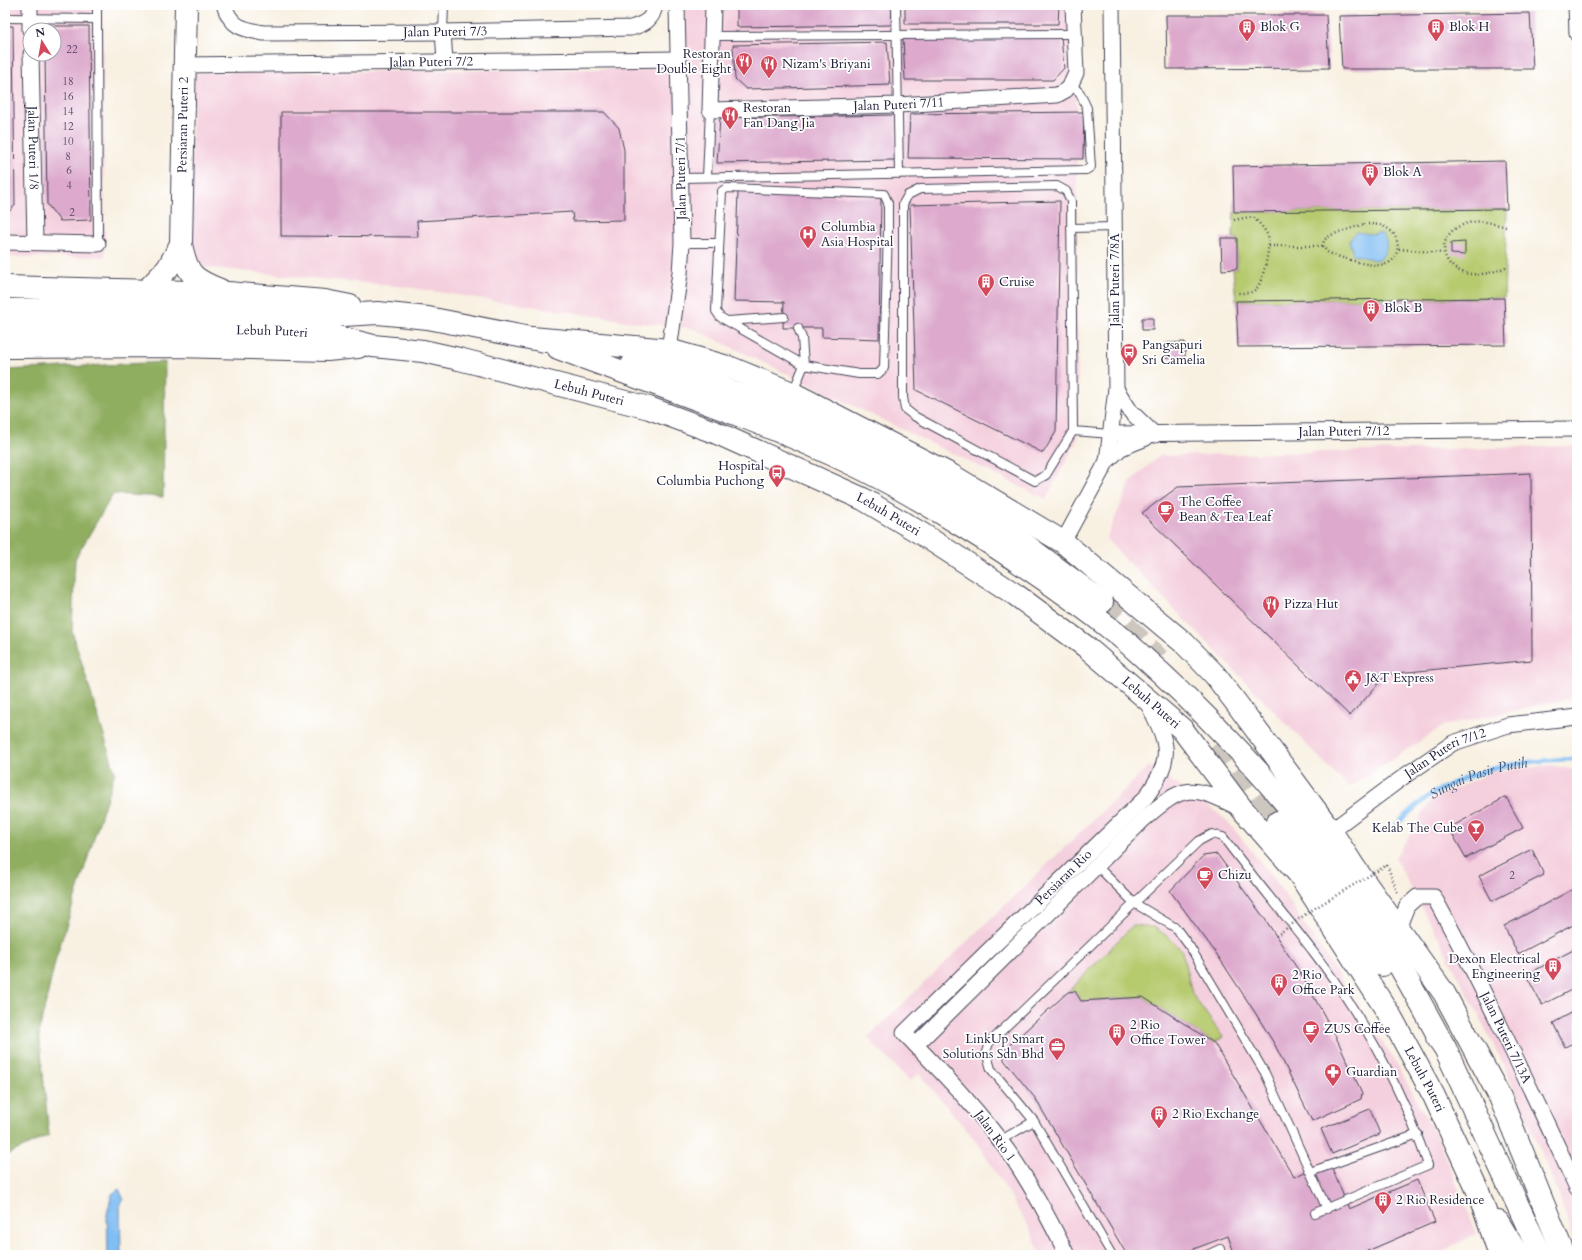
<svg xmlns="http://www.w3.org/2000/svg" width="1582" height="1260" font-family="Cardo,serif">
	<rect width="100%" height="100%" fill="#fff"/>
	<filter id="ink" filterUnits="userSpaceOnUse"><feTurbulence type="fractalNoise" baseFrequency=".025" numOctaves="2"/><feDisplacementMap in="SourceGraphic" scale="8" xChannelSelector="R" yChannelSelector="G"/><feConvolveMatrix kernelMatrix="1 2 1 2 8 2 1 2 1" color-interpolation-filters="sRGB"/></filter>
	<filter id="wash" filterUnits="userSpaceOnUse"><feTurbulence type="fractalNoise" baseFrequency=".012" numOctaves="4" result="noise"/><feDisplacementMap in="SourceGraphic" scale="16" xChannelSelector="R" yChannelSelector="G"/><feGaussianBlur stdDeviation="0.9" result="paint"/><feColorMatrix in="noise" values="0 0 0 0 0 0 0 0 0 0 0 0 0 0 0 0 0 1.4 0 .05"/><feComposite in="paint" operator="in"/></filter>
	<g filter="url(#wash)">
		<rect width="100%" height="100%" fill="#f8f0e1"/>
		<path fill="#f4cfdd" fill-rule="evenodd" d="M5,5h97l3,252h-100zM30,30h24v24h-24z
			M684,5h392l2,433 -32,61 -354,-171 -52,-5 -234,-36 -206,-20 -7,-11 -3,-14 3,-169 493,-5z
			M1577,446v251l-134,29 -94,62 -243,-249 25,-58 28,-25z
			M1551,765l23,5 3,6v477l-18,-58 -51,-121 -40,-80 -73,-136 37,-59 60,-27z
			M1149,766l65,44 14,12 47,58 119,179 44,80 39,95 -44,21h-392l-10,-24 -54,-89 -58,-68 -9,7 -43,-43z"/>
		<path fill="#b6ca6e" stroke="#6c7654" d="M1507,209l-3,89 -268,3 -3,-32h4v-31h-4l1,-26z
			M1133,925l21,2 16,11 12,13 10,43 31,43 -9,6 -71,-46 -62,4 -6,-10 -7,1z"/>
		<path fill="#90ae61" stroke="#59684e" d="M165,362l-2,135 -50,-3 -38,65 -3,72 43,141 -59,186 -17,74 10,103 -44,21v-786z"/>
		<path fill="#80bdf3" stroke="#517097" d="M1356,232l14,2 11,-1c8,9 7,17 -1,26l-6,1 -21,-6 -4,-13z
			M119,1189l5,11 -4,4 1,51h-13l-1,-41 5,-20z"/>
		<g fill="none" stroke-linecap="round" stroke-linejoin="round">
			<path stroke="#80bdf3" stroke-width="4.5" id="s1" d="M1392,828c13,-11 27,-26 42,-35 47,-27 90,-33 143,-34"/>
		</g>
		<g id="blocks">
			<path fill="#ddaacd" d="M737,5h155l-1,20 -154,2z
				M905,5h154l-1,19h-153z
				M1530,13l3,56h-191l-3,-53z
				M1166,15h160l3,53 -162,1z
				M5,26h8l2,179 -10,11z
				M45,26h44l2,194 -31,1 -13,-17 -2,-150h9v-24h-9z
				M1061,37l3,31 -11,12h-148l-2,-42z
				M887,42l3,43 -144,4 -11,-10 -2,-34z
				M281,112h323l15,16 5,22v70l-51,1 -1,-9 -155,9 1,16 -137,-1z
				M1084,112l-1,47 -175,-1 2,-44z
				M897,115l-2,45 -178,3 3,-45z
				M1505,161l2,48 -273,3 -1,-46z
				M738,192l143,6 -2,141 -57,-2v-9h-39l1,-26 -50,-1z
				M1060,201l-4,231 -13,21 -127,-63 -6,-185z
				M1221,238h16v31l-15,1z
				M1465,242v13l-14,-1v-11z
				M1504,298l2,47 -268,2 -2,-46z
				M1142,318h11v12h-11z
				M1185,342v16h-19l-1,-15z
				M1531,473l1,187 -145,14 -37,42 -208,-203 36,-26z
				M1506,797l17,31 -57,30 -17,-30z
				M1532,849l12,26 -52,26 -13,-25z
				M1217,854l48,65 39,60 31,56 27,58 -1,6 -49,22 -37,-76 -19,-31 -40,-61 -46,-62 33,-35z
				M1577,887v36l-59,31 -14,-28z
				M1577,948v39l-35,18 -16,-30z
				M1075,991l6,10 62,-4 71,46 80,134 35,-16 20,48 68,-29 18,42 -77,33h-123l-7,-19 -50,19h-51l-92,-157 -31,-38v-10l64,-58z
				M1577,1010v31l-12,6 -12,-24z
				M1370,1109l10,25 -48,20 -11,-25z"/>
		</g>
	</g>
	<g filter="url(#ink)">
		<use href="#blocks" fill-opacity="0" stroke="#424154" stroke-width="1"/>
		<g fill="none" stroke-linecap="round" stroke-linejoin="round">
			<path stroke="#cdc7c0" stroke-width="22" stroke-dasharray="22 11" stroke-linecap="butt" d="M1102,602l57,57
				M1220,741l58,81"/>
			<g stroke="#424154" stroke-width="10">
				<path id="lane" d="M896,5l3,169
					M5,18l92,1v-14
					M97,19l1,225
					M443,32l1,-27
					M713,36l361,-2
					M707,177l3,-67
					M682,178l404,-8 5,-3 -4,-59 -7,-15 -9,-9
					M1057,186l9,5 5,10 2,230 -27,44 -11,6 -121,-65 -9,-7 -2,-12v-193l5,-9 12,-6z
					M727,188l157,6 4,9v25l-4,140 -6,6h-19l-55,-9 -84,-48 -4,-6 6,-120z
					M1071,228l43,-1
					M682,243h37
					M728,321l56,-4
					M793,392l11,-27 -2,-27 -4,-10
					M1073,431l38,3
					M1095,864l39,39 42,25 14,19 75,126 62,136
					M1001,1140l33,-19
					M1310,1172l108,-38
					M1112,1255l-78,-134 -43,-52 -5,-17 3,-9 210,-202 13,-7 11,3c42,57 91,110 129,170 31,49 57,103 76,158l-113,48
					M1207,1255l13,-6"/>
			</g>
			<g stroke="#424154" stroke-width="17">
				<g id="street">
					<path d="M30,5v25"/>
					<path id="s2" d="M224,5c7,22 18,24 39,28l180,-1 188,-4c13,-4 22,-8 24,-23"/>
					<path id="s3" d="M713,5l-3,105 188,-5 159,-10 9,-5 5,-6 5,-11 -3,-68"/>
					<path d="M1576,5l1,29"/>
					<path d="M443,32l2,29"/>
					<path id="s4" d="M31,54l4,188"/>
					<path id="s5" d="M185,65l493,-6"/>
					<path d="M5,242l93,2"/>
					<path d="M669,350l11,-77 2,-30 -5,-238"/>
					<path d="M1116,389l15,23 24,23"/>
					<path id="s6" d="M1111,434l466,-5"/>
					<path d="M1107,461l14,-13 25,-10"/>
					<path d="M1063,542l44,-81 9,-72 -4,-384"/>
					<path id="s7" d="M1331,831l75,-56 47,-32 55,-18 69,-8"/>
					<path id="s8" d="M1398,929l9,-23 10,-9h17c52,95 97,193 143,291"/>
					<path d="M916,1045l228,-226c40,-35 47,-35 95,-11"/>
					<path id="s9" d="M1067,1255c-19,-39 -41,-81 -68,-116 -29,-38 -62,-72 -95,-106l242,-236c28,-40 23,-52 2,-93"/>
				</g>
			</g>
			<g stroke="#424154" stroke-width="24">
				<g id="secondary">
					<path d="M186,5l-5,239c6,30 11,35 39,46"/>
					<path d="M5,287l223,6 97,8 25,5"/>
					<path d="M146,291l22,-23 13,-24"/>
					<path d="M5,310h179l143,6 51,-3 50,5 117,23"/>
					<path id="s10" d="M5,326l278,5 46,4 44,11 50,5 36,8 190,49 68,25 146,66 59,35 94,61 69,51 97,83 61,81 56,64 92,143 43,79 44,95 22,64"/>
					<path d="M531,338l138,12 62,18 61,25 159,82 112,67 121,101 31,32 22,29 94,127 23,36 90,126 56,104 64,158"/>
					<path d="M5,347l171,-1 151,4 31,-3"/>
					<path d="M558,348c98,37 199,70 294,116 38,18 75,40 112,63 53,33 105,68 153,107 15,12 29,26 44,39 66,61 126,127 179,200 40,55 73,116 105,175"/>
					<path d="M633,363l71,18 80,31 74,34 70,38 95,59 79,59"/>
					<path d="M1278,822l69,93 35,50"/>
					<path d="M1437,1037l8,11 96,207"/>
					<path d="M1498,1222l20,33"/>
				</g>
			</g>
			<path stroke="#424154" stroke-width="2.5" stroke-dasharray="1 3" stroke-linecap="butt" d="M1234,220l15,-3 5,1c5,5 11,11 14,18 3,8 -5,47 -12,53 -5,5 -13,4 -20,4
				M1364,224c10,0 19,0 27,7 10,9 9,28 -5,33 -11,5 -48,-7 -59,-12l-4,-6 1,-6 7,-5z
				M1269,246h54
				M1399,249l44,4
				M1506,267c-64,29 -84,-37 -33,-45 11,-2 22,2 33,5
				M1387,865l11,29"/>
			<use href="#lane" stroke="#fff" stroke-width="8"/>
			<use href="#street" stroke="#fff" stroke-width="15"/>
			<use href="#secondary" stroke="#fff" stroke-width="22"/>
			<path stroke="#424154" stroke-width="2.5" stroke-dasharray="1 3" stroke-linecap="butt" d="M1276,936l34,-25 77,-46"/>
		</g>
	</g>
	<defs>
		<g id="building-pin" transform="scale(0.9)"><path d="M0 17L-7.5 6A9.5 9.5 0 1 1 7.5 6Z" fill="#d1495b" stroke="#fff"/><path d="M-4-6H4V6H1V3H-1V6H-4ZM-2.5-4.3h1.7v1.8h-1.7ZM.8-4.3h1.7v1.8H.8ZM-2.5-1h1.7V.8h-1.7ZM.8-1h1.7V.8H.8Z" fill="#fff"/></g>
		<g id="restaurant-pin" transform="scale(0.9)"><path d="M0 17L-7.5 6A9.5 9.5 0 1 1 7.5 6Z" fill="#d1495b" stroke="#fff"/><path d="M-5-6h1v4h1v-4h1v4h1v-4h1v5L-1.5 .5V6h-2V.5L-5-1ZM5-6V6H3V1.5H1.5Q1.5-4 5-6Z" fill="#fff"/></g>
		<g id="hospital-pin" transform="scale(0.9)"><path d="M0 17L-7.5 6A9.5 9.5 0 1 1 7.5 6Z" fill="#d1495b" stroke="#fff"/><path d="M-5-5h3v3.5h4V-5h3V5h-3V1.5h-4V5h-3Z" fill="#fff"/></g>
		<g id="bus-pin" transform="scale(0.9)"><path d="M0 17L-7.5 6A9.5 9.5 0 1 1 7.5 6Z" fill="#d1495b" stroke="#fff"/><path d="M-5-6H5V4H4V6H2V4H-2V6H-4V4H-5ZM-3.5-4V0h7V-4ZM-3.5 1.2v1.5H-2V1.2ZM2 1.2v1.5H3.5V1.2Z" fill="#fff"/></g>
		<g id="cafe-pin" transform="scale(0.9)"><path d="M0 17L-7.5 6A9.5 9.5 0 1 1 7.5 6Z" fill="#d1495b" stroke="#fff"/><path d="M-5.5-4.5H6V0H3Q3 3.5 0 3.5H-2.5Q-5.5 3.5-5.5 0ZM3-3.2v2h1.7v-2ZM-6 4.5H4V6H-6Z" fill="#fff"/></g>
		<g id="civic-pin" transform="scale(0.9)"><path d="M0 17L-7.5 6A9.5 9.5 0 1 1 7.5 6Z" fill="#d1495b" stroke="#fff"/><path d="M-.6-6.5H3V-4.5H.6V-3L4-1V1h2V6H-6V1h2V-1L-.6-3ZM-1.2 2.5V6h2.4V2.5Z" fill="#fff"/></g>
		<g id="bar-pin" transform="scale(0.9)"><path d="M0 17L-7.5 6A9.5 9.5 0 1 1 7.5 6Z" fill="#d1495b" stroke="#fff"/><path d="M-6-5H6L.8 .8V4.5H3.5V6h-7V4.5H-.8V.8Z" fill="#fff"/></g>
		<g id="office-pin" transform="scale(0.9)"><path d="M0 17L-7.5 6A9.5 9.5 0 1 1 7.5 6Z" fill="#d1495b" stroke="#fff"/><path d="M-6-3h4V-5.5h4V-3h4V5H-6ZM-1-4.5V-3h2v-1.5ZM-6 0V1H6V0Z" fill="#fff"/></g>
		<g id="pharmacy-pin" transform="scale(0.9)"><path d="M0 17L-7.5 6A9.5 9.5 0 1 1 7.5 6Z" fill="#d1495b" stroke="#fff"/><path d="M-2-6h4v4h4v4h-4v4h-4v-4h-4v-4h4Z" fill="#fff"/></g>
	</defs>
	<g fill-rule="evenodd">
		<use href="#building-pin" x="1247" y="27"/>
		<use href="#building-pin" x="1436" y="27"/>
		<use href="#restaurant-pin" x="744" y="61"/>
		<use href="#restaurant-pin" x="769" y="64"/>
		<use href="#restaurant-pin" x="730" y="115"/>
		<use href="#building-pin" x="1370" y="172"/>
		<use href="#hospital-pin" x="808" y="234"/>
		<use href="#building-pin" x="986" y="282"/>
		<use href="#building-pin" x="1371" y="308"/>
		<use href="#bus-pin" x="1129" y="352"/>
		<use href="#bus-pin" x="777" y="473"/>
		<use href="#cafe-pin" x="1166" y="509"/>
		<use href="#restaurant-pin" x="1271" y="604"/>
		<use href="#civic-pin" x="1353" y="678"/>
		<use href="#bar-pin" x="1476" y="828"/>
		<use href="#cafe-pin" x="1205" y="875"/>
		<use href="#building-pin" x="1553" y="966"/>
		<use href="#building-pin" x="1279" y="982"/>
		<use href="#cafe-pin" x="1311" y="1029"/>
		<use href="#building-pin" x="1117" y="1032"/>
		<use href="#office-pin" x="1057" y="1046"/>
		<use href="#pharmacy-pin" x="1333" y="1072"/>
		<use href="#building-pin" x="1159" y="1114"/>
		<use href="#building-pin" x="1383" y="1200"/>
	</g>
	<g text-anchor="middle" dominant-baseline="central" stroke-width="3.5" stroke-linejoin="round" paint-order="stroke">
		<g font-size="11" fill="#514460">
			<text x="72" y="49">22</text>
			<text x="68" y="81">18</text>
			<text x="68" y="96">16</text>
			<text x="68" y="111">14</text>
			<text x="68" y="126">12</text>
			<text x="68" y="141">10</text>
			<text x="68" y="156">8</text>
			<text x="69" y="170">6</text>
			<text x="69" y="185">4</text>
			<text x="72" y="212">2</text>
			<text x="1512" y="875">2</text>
		</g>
		<g font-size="13" fill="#22223b" stroke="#fff" text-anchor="start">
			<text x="1260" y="27">Blok G</text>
			<text x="1449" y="27">Blok H</text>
			<text x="731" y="54" text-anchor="end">Restoran<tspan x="731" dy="15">Double Eight</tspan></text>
			<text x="782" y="64">Nizam's Briyani</text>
			<text x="743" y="108">Restoran<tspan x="743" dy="15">Fan Dang Jia</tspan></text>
			<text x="1383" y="172">Blok A</text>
			<text x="821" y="227">Columbia<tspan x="821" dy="15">Asia Hospital</tspan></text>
			<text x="999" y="282">Cruise</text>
			<text x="1384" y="308">Blok B</text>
			<text x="1142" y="345">Pangsapuri<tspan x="1142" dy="15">Sri Camelia</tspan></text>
			<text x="764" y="466" text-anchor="end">Hospital<tspan x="764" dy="15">Columbia Puchong</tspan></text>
			<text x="1179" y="502">The Coffee<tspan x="1179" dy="15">Bean &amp; Tea Leaf</tspan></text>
			<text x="1284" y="604">Pizza Hut</text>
			<text x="1366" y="678">J&amp;T Express</text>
			<text x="1463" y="828" text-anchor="end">Kelab The Cube</text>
			<text x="1218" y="875">Chizu</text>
			<text x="1540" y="959" text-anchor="end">Dexon Electrical<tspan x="1540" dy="15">Engineering</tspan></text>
			<text x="1292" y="975">2 Rio<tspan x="1292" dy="15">Office Park</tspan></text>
			<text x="1130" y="1025">2 Rio<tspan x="1130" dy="15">Office Tower</tspan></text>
			<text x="1324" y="1029">ZUS Coffee</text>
			<text x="1044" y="1039" text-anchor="end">LinkUp Smart<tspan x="1044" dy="15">Solutions Sdn Bhd</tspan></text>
			<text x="1346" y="1072">Guardian</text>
			<text x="1172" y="1114">2 Rio Exchange</text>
			<text x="1396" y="1200">2 Rio Residence</text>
		</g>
		<g font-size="13" fill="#22223b" stroke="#fff">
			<text stroke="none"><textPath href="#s2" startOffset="234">Jalan Puteri 7/3</textPath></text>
			<text stroke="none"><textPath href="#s5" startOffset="246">Jalan Puteri 7/2</textPath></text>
			<text stroke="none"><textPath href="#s3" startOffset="294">Jalan Puteri 7/11</textPath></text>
			<text transform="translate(183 125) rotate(-89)">Persiaran Puteri 2</text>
			<text stroke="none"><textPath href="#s4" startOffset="94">Jalan Puteri 1/8</textPath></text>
			<text transform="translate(681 178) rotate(-91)">Jalan Puteri 7/1</text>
			<text transform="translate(1115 280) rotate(-90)">Jalan Puteri 7/8A</text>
			<text stroke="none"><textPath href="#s10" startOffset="267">Lebuh Puteri</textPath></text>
			<text stroke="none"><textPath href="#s10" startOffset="591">Lebuh Puteri</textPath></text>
			<text stroke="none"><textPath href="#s6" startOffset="233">Jalan Puteri 7/12</textPath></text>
			<text stroke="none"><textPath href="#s10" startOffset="915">Lebuh Puteri</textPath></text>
			<text stroke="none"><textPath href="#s10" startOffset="1239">Lebuh Puteri</textPath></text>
			<text stroke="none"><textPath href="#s7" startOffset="139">Jalan Puteri 7/12</textPath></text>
			<text stroke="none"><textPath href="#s9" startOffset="500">Persiaran Rio</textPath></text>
			<text stroke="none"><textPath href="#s8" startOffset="213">Jalan Puteri 7/13A</textPath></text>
			<text stroke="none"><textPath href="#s10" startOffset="1707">Lebuh Puteri</textPath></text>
			<text transform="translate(995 1136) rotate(54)">Jalan Rio 1</text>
		</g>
		<g font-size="14" font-style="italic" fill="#43587b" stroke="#fff">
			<text stroke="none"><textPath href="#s1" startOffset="102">Sungai Pasir Putih</textPath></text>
		</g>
	</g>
	<rect width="1582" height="1260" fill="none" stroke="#fff" stroke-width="20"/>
	<g transform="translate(42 42) rotate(349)"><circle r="19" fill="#ffffff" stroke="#a7a7b1"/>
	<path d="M0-3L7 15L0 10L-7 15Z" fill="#d1495b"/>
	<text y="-6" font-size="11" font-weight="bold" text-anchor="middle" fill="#22223b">N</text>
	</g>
</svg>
